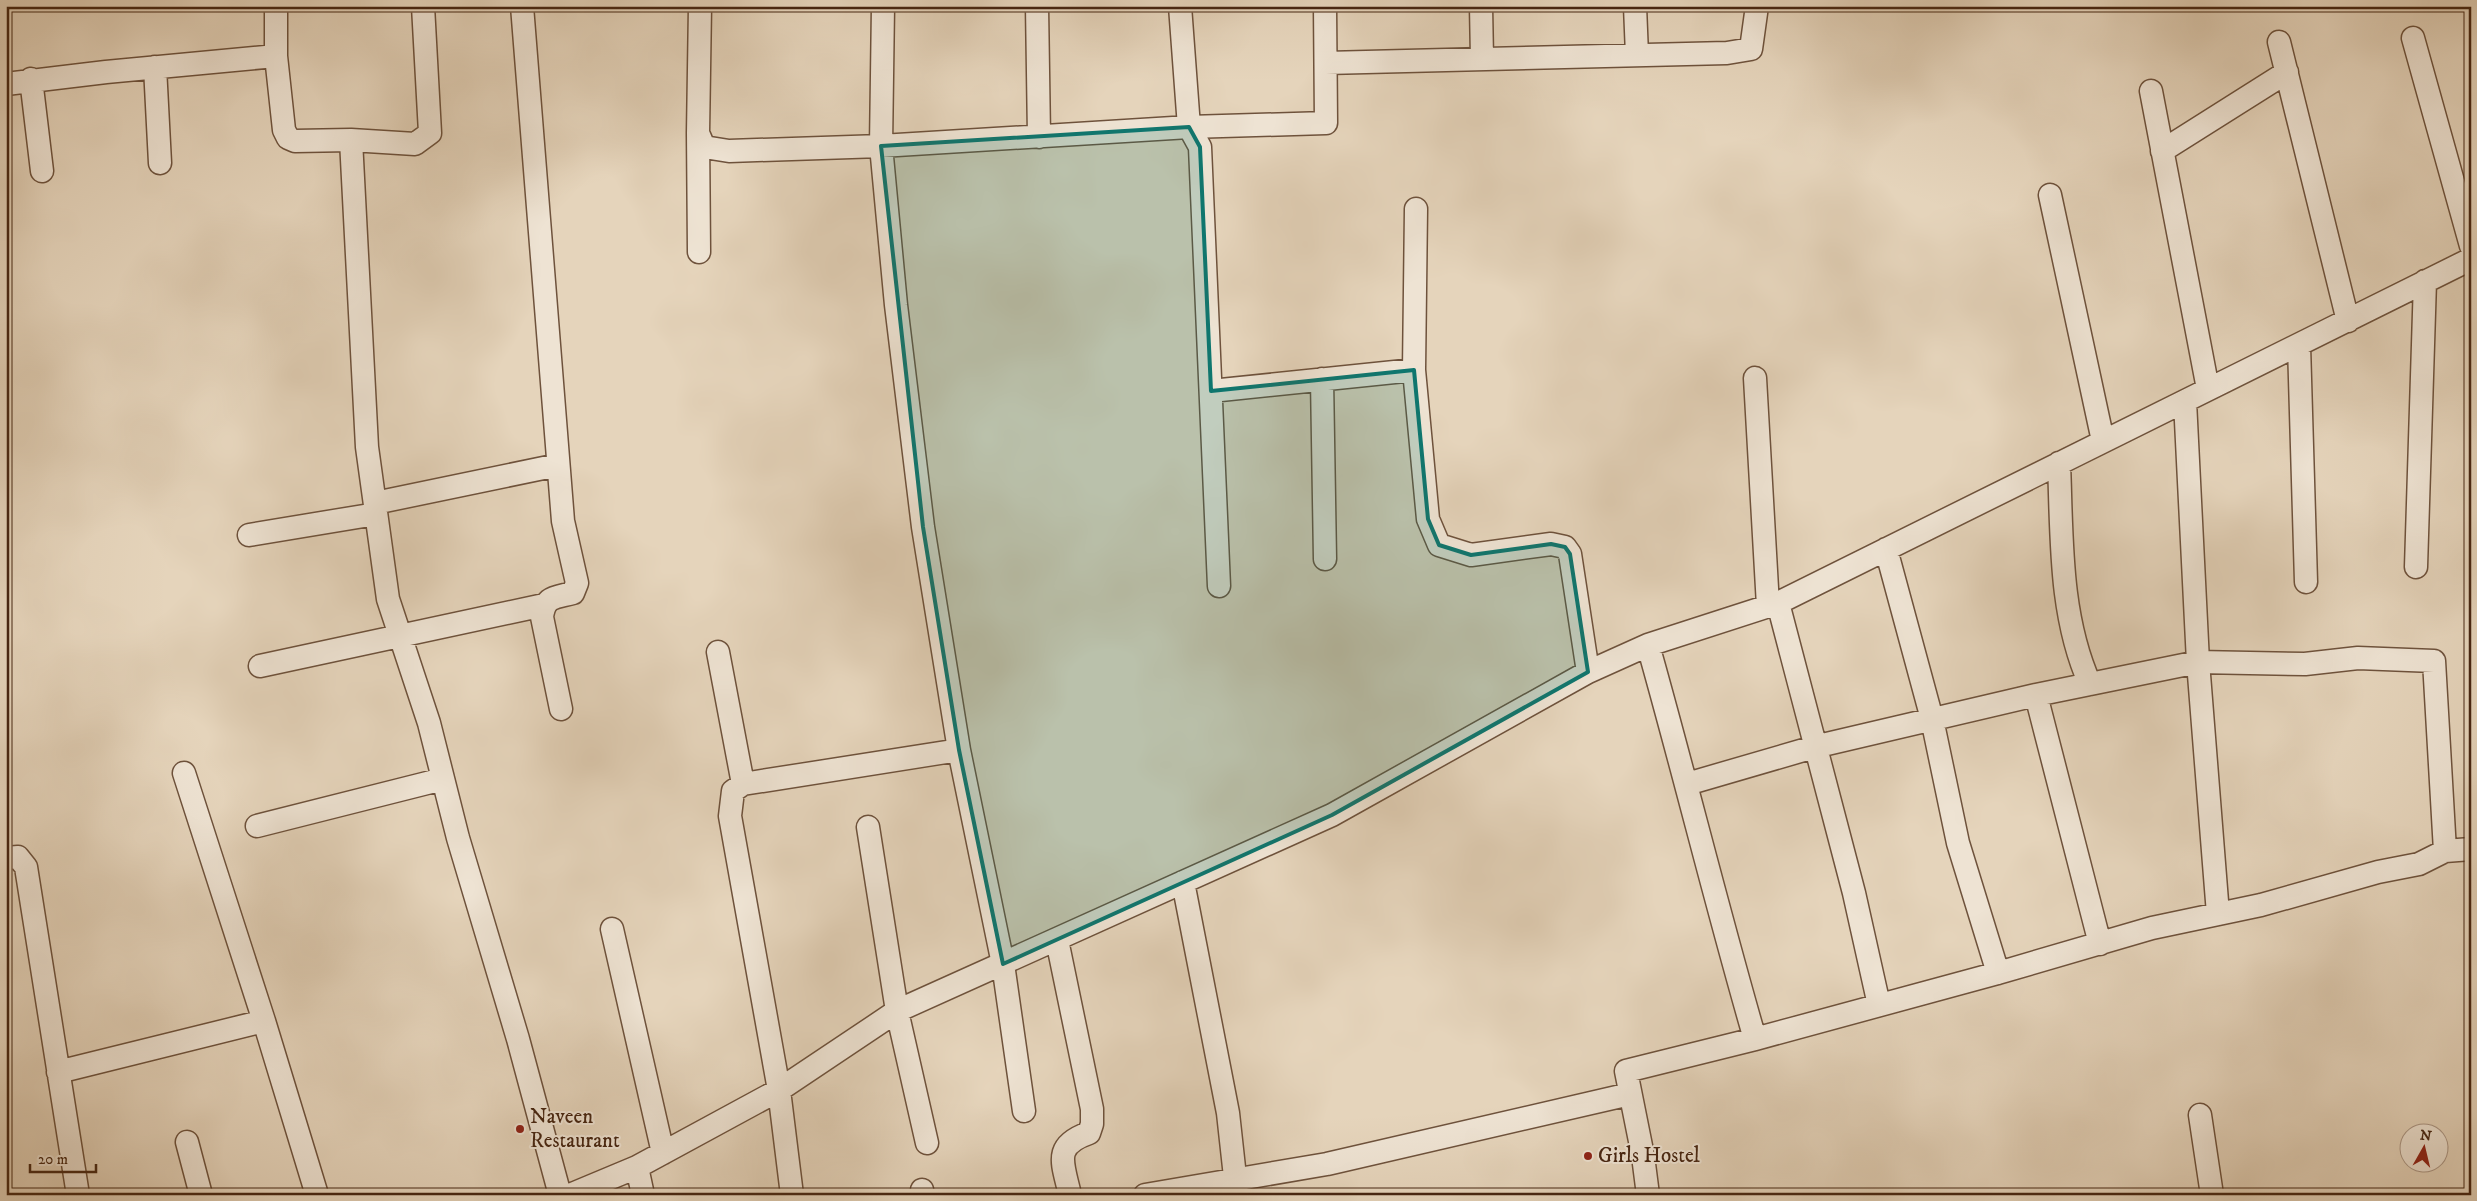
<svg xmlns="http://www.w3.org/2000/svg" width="2477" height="1201" font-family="'IM FELL DW Pica',serif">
	<rect width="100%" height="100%" fill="#e5d4bb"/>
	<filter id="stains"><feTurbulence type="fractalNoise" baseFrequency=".004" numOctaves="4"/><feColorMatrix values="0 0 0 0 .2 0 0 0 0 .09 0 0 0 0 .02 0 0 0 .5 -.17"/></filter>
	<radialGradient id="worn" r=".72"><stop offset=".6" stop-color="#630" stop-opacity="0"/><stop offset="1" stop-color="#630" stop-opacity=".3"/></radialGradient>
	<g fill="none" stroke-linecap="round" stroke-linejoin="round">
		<g stroke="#6e523c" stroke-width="25">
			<path id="street" d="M423,6l7,127 -15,11 -64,-4 16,307 21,152 41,124 29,115 60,201 42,156
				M522,6l41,515 14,62 -4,10c-19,5 -28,3 -31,24l19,92
				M700,6l-2,127 6,14 25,4 152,-5 308,-19 -9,-121
				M883,6l-2,140 15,159 27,222 36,223 44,214 21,147
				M1037,6l2,131
				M1481,6l1,53
				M1635,6l2,49
				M2413,38l58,208
				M2279,42l69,279
				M276,56l8,74 4,8 7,3 56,-1
				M1326,63l401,-10 24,-4 6,-43
				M155,67l5,96
				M31,79l11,92
				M6,84l100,-12 170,-16v-50
				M2151,91l57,298
				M1189,127l11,20 19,439
				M1189,127l137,-4 -1,-117
				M698,133l1,119
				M2162,151l125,-79
				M2050,195l53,246
				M1416,209l-2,161 14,149 11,26 32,10 80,-11 14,3 5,7 18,118
				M2299,345l7,237
				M1755,378l13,228
				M1322,379l3,180
				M1211,391l203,-21
				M2185,401l13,261 20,252
				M2059,463c3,74 0,152 31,221
				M375,503l183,-38
				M249,535l127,-21
				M1886,549l46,170 26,124 40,130
				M2416,567l9,-286
				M1778,603l76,290 25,112
				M1648,645c37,131 69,263 107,394
				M718,652l25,132
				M260,666l284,-61
				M1687,784l127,-37 222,-52
				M257,826l186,-47
				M868,827l29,184 30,132
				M6,858l12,-1 8,10 52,328
				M1183,882l45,231 9,82
				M612,929l51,224
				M1057,940l35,169v15l-3,9c-37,13 -26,30 -19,62
				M2100,944l-64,-249 162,-33 107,2 53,-6 76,3 11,190
				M264,1021l53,174
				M58,1072l206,-51 -80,-248
				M2200,1115l12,80
				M187,1142l14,53
				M637,1167l6,28
				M922,1190l1,5
				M570,1195l67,-28 142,-77 118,-79 435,-196 256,-143 60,-27 130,-42 693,-344
				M792,1195l-13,-105 -49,-274 3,-25 10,-7 216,-34
				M1145,1195l182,-31 303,-70
				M1648,1195l-5,-39 -17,-85 129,-32 243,-66 154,-45 109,-23 117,-33 41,-8 26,-13 26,-2"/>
		</g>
		<use href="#street" stroke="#eee3d3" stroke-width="22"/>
	</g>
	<path fill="#0f766e" fill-opacity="0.2" stroke="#0f766e" stroke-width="4" stroke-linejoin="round" d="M1189,127l11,20 11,244 203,-21 14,149 11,26 32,10 80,-11 14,3 5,7 18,118 -256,143 -329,149 -44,-214 -36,-223 -42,-381z"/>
	<g fill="#8f2418" stroke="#eee3d3" stroke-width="2">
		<circle cx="520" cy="1129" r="5"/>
		<circle cx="1588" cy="1156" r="5"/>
	</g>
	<g text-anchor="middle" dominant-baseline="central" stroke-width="4" stroke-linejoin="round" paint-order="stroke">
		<g font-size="21" fill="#472612" stroke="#eee3d3" text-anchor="start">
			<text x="530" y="1117">Naveen<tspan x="530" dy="24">Restaurant</tspan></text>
			<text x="1598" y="1156">Girls Hostel</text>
		</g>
	</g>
	<rect width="2477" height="1201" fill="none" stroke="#e5d4bb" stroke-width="25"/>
	<rect x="8" y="8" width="2462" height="1186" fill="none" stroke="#472612" stroke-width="2.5"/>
	<rect x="12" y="12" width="2452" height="1176" fill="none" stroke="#472612"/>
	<g transform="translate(2424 1148) rotate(8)"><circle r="24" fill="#eee3d3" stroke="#ab9786"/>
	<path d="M0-4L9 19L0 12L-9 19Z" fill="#8f2418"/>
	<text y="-8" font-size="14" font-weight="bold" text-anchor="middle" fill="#472612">N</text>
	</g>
	<path d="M30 1164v8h66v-8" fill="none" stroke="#472612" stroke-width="2.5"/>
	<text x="38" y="1164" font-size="15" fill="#472612" stroke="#eee3d3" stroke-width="4" paint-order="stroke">20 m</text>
	<rect width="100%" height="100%" filter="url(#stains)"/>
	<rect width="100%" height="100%" fill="url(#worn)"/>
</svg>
